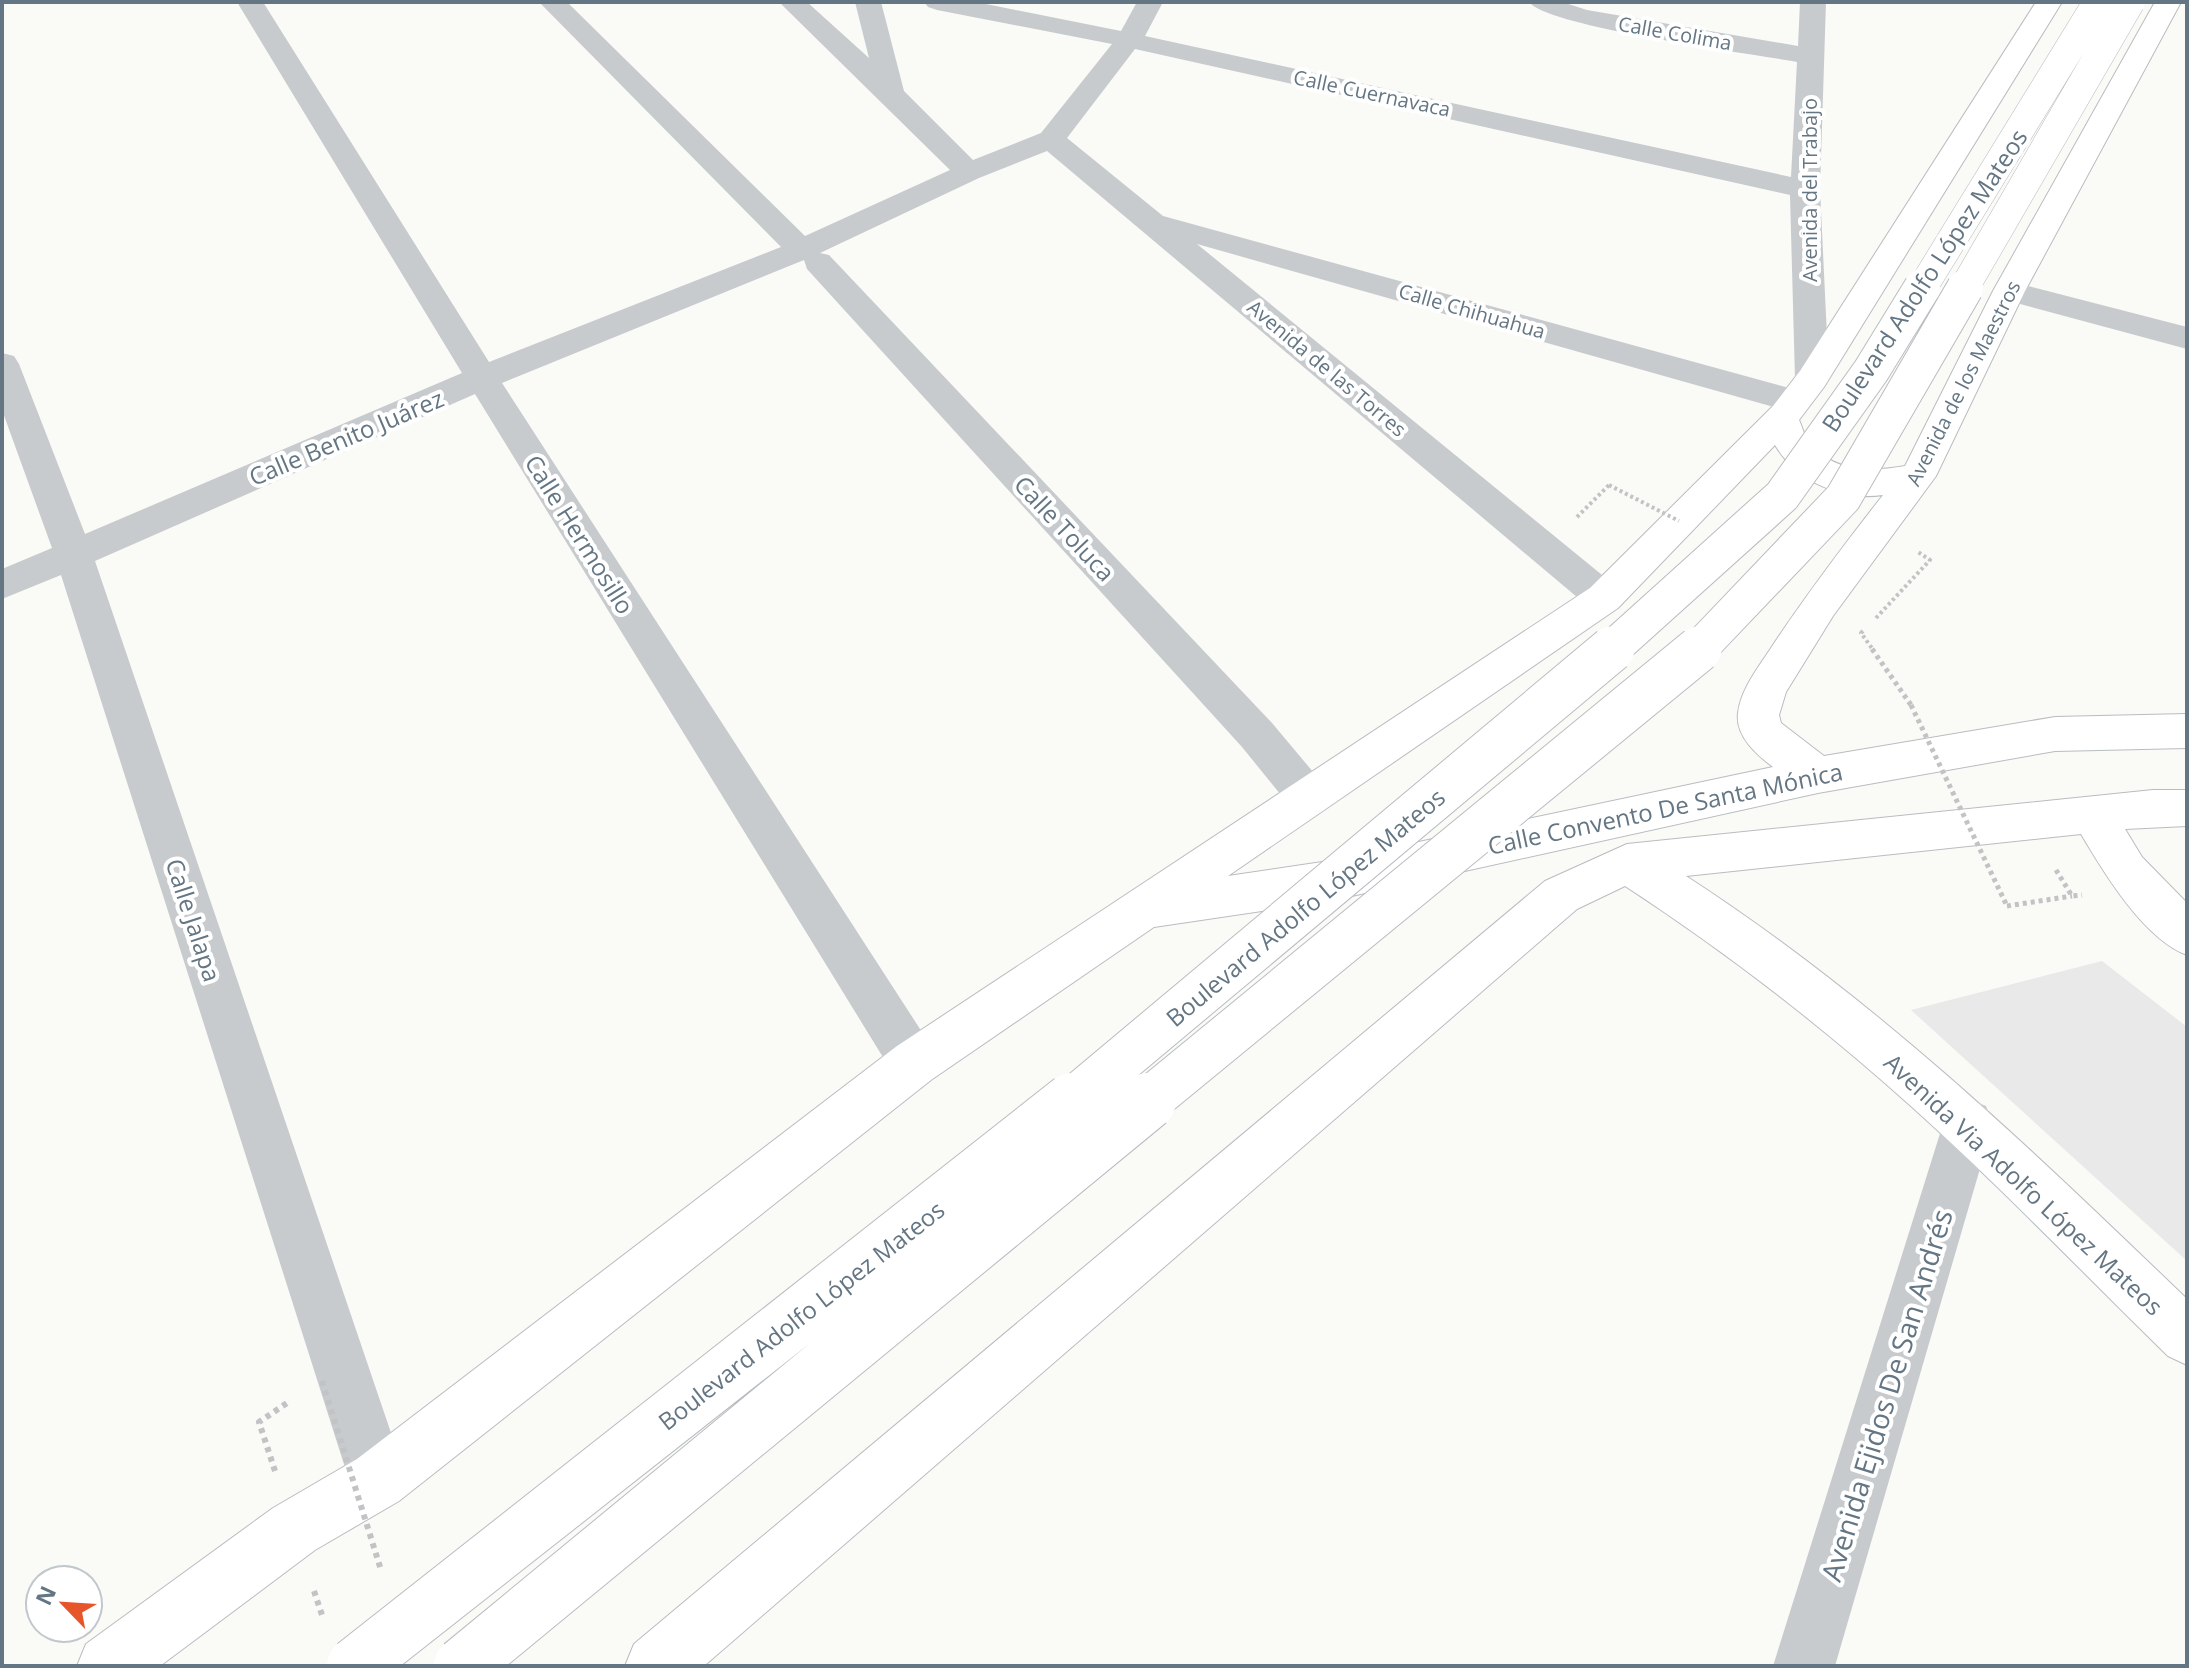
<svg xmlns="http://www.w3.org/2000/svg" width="2189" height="1668" font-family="'Open Sans',sans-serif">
	<rect width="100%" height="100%" fill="#fafaf7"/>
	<path fill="#e8e9e8" d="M2102,961l85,66v234l-276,-251z"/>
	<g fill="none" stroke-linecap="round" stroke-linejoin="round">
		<g stroke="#b8bdc0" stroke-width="2">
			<path id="major" d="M2036,2h26l-238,385 -25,33c4,8 5,17 11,23 25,30 60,29 95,23l88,-175 162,-289h26l-156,289 -89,185 -103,140 -47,76 -7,23 2,8 43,33 231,-39 132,-3v34l-132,3 -237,42 -489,108 -175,26 -223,153 -532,421 -84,49 -155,116h-83l9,-22 187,-136 84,-49 540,-413 693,-458 183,-182 27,-35zM1775,445c22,37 67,56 108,50 -39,50 -77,100 -112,153 -13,20 -30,41 -33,65 -3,23 19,42 35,54l-444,94 -101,15 390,-268z
				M2153,790h34v36l-62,3 17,28 45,46v52c-43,-16 -83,-82 -106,-121l-395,42c187,121 341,269 501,423v66l-19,-9c-85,-83 -167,-169 -256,-249 -90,-81 -186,-155 -287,-221l-48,23 -873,757h-79l9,-22 911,-763 82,-37z"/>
		</g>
		<path stroke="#c1c3c5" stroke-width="4" stroke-dasharray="3 3" stroke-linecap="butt" d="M1577,517l32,-32
			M1876,618l54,-58 -12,-8
			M1863,631l-2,2 13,18"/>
		<path stroke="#c1c3c5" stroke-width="5" stroke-dasharray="4 4" stroke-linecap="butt" d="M1872,649l39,56
			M2056,870l16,26 10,-1
			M2007,906l65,-10"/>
		<path stroke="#c1c3c5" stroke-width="6" stroke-dasharray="5 5" stroke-linecap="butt" d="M275,1471l-16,-49 31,-21
			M314,1591l8,24"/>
		<path fill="#c7cbce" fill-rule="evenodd" d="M237,2h26l226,360 292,-115 -242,-245h28l238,234 145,-66 -171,-168h28l62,56 -14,-56h26l23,89 69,69 68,-27 71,-89 -175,-34 -9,-3 -4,-5h52l145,29 16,-29h26l-18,34 646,141 6,-115c-42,-8 -250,-35 -268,-60h33l25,8 211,36 2,-44h26l-6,187 9,190 -5,8 -12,3 -12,-3 -5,-8 -5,-184 -655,-146 -68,89 96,78 644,177 5,8 -5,8 -12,4 -598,-169 421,344 5,10 -5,10 -14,5 -14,-5 -543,-457 -68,27 -159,75 9,2 443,468 52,62 7,13 -7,13 -15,5 -15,-5 -52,-64 -435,-478 -3,-9 -302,123 429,663 8,17 -8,17 -17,6 -17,-6 -422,-686 -380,167 312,919 -8,21 -21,8 -21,-8 -8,-21 -288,-905 -59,24v-30l50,-21 -50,-138v-57l12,3 5,8 66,170 377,-161z
			M2009,281l178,46v22l-189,-51 -5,-7 5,-7z
			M1968,1099l18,7 7,18 -158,542h-62l170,-542 7,-18z"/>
		<use href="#major" fill="#fff" fill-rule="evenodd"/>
		<g stroke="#b8bdc0" stroke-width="30" stroke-linecap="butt">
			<path id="major-bridge-far3" d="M1921,290l177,-288
				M1963,290l167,-288"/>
		</g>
		<g stroke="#b8bdc0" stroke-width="38" stroke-linecap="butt">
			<path id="major-bridge-far2" d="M1610,651l172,-155 89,-125 51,-83
				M1697,651l146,-153 122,-210"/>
		</g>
		<g stroke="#b8bdc0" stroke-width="47" stroke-linecap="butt">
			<path id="major-bridge-far1" d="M1070,1103l542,-454
				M1146,1103l553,-454"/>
		</g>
		<g stroke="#b8bdc0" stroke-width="58" stroke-linecap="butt">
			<path id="major-bridge" d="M355,1666l717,-565
				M462,1666l686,-565"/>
		</g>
		<path stroke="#c1c3c5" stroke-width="4" stroke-dasharray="3 3" stroke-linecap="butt" d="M1609,485l70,36"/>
		<path stroke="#c1c3c5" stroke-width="5" stroke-dasharray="4 4" stroke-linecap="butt" d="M1911,705l96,201"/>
		<path stroke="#c1c3c5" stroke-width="6" stroke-dasharray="5 5" stroke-linecap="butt" d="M322,1381l59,189"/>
		<use href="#major-bridge-far3" stroke="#fff" stroke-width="29"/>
		<use href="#major-bridge-far2" stroke="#fff" stroke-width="36"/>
		<use href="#major-bridge-far1" stroke="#fff" stroke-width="45"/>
		<use href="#major-bridge" stroke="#fff" stroke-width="56"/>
	</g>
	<g text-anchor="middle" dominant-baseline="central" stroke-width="8" stroke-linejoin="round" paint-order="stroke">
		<g font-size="20" fill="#647683" stroke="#fff">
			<text transform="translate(1675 33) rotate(10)">Calle Colima</text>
			<text transform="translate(1372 93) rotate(12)">Calle Cuernavaca</text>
			<text transform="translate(1809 190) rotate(-90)">Avenida del Trabajo</text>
			<text transform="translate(1472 311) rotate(16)">Calle Chihuahua</text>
			<text transform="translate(1327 368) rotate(40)">Avenida de las Torres</text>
			<text transform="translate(1963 383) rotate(-63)">Avenida de los Maestros</text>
		</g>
		<g font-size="24" fill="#647683" stroke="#fff">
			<text transform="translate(1924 280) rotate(-57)">Boulevard Adolfo López Mateos</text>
			<text transform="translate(346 437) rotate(-23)">Calle Benito Juárez</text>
			<text transform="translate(1065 528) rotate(47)">Calle Toluca</text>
			<text transform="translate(580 534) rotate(58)">Calle Hermosillo</text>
			<text transform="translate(1665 808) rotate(-12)">Calle Convento De Santa Mónica</text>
			<text transform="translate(1305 907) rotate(-40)">Boulevard Adolfo López Mateos</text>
			<text transform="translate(194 920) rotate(72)">Calle Jalapa</text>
			<text transform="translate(2024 1184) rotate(43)">Avenida Via Adolfo López Mateos</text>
			<text transform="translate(801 1315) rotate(-38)">Boulevard Adolfo López Mateos</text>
		</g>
		<g font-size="28" fill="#647683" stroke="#fff">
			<text transform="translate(1886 1395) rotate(-73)">Avenida Ejidos De San Andrés</text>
		</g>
	</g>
	<rect width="2189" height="1668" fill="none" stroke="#647683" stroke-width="8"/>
	<g transform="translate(64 1604) rotate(295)"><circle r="38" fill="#ffffff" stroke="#c1c8cd" stroke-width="2"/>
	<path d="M0-6L14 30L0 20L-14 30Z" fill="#e7552a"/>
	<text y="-12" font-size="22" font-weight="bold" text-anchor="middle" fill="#647683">N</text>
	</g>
</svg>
